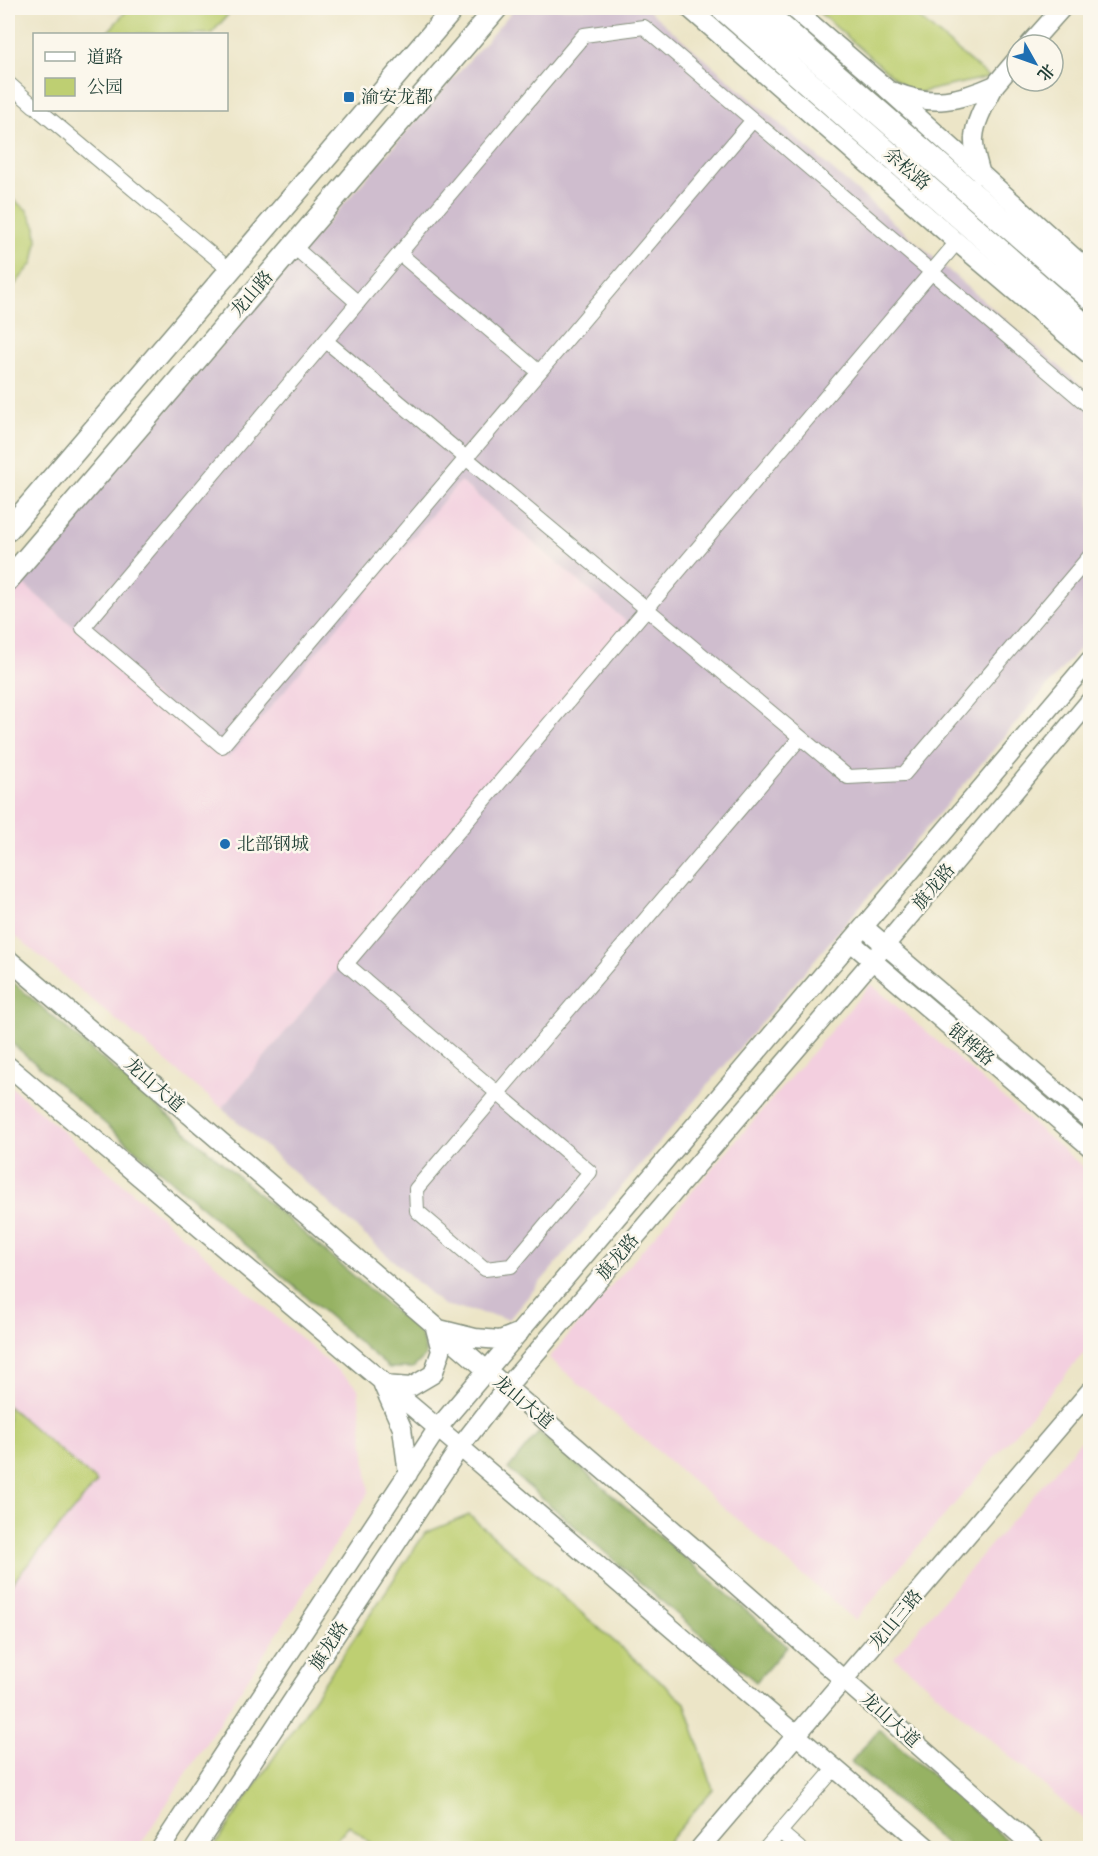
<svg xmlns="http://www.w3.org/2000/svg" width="1098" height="1856" font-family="'Libre Bodoni','Noto Serif SC',serif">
	<rect width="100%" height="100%" fill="#fbf7ec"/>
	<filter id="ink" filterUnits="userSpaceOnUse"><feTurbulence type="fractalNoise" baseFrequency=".0167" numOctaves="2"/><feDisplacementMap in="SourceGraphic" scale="12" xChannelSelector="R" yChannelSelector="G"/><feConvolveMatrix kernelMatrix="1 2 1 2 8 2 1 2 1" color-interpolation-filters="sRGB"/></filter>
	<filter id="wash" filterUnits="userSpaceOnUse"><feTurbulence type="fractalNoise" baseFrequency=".008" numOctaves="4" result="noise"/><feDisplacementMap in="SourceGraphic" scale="24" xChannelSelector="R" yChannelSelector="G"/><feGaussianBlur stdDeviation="1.35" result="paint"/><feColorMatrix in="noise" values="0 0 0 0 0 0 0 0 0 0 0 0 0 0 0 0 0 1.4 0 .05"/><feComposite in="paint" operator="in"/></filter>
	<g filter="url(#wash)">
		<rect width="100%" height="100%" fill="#ece5c7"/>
		<path fill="#f3cfdf" d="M460,481l168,141 -406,486 -214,-178v-333l13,-15 207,175z
			M871,984l219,189v173l-235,274 -306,-262z
			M8,1084l350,304 11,104 -231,356h-130v-260l89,-106 -89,-76z
			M1090,1430v395l-196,-168z"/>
		<path fill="#cfbdce" d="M515,8h131l444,385v243l-581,683 -66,-14 -221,-197 405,-486 -167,-141 -232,277 -207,-176 252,-297z"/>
		<path fill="#becf72" stroke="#6e8653" stroke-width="1.5" d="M129,8h105l-23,26h-105z
			M814,8h93l82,69 -76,17z
			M8,196l19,14 9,17 1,15 -4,21 -25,30z
			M8,1406l89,76 -89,106z
			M469,1515l216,188 28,86 -50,59h-287l-27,-23 -20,23h-116l212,-315z"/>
		<path fill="#96b264" stroke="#5a784c" stroke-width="1.5" d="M8,978l413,356 5,21 -13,13h-24l-381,-328z
			M539,1432l248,214 -31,36 -248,-213z
			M879,1729l137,119h-66l-99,-86z"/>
	</g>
	<g filter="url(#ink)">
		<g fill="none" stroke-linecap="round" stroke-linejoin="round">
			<g stroke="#86917e" stroke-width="16">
				<path id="street" d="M8,83l26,23
					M39,110l191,160
					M753,120l-531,626 -139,-118 501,-593 60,-8 446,380
					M293,246l65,57
					M400,254l139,118
					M326,341l522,436 56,-3 186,-218
					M800,738l-384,451 1,22 68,58 26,-3 79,-94 -244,-208 611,-722
					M780,1832l19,16
					M766,1848l69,-80"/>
			</g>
			<g stroke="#86917e" stroke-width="21">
				<path id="secondary" d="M689,8l268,234 133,113
					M793,8l93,80 204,184
					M1029,45l33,-37
					M995,85l22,-26
					M895,92c37,15 64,9 100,-7 -8,16 -20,35 -21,53 -1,12 4,25 7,37
					M864,927l226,193
					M851,942l239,205
					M8,959l686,589 341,300
					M8,1066l452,381 468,401
					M408,1474l-6,-46 -19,-43 28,2 22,-13 8,-23 -6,-23 40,10 25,2 20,-8
					M161,1848l276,-419 653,-769
					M195,1848l265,-401 46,-59 366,-427 218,-260
					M700,1848l390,-457"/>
			</g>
			<g stroke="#86917e" stroke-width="24">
				<path id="primary" d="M8,530l446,-522
					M8,580l489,-572"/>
			</g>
			<g stroke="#86917e" stroke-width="27">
				<path id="highway" d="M723,8l367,323
					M759,8l331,289"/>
			</g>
			<use href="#street" stroke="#fff" stroke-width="14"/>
			<use href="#secondary" stroke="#fff" stroke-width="18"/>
			<use href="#primary" stroke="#fff" stroke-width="21"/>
			<use href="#highway" stroke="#fff" stroke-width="24"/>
		</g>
	</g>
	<g fill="#1f6fb2" stroke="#fbf7ec" stroke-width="2">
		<rect x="343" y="91" width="12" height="12" rx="3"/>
		<circle cx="225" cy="844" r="6"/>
	</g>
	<g text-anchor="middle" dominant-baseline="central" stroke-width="5" stroke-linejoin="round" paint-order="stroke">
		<g font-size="18" fill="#1f3d34" stroke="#fbf7ec" text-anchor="start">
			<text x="361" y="97">渝安龙都</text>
			<text x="237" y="844">北部钢城</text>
		</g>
		<g font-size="18" fill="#1f3d34" stroke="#fbf7ec">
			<text transform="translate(907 169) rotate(41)">余松路</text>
			<text transform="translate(252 294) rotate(-49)">龙山路</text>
			<text transform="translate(934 887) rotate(-50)">旗龙路</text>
			<text transform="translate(971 1045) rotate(40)">银桦路</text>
			<text transform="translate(154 1085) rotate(41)">龙山大道</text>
			<text transform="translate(618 1257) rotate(-50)">旗龙路</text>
			<text transform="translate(523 1402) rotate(40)">龙山大道</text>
			<text transform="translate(896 1620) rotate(-50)">龙山三路</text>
			<text transform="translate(329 1646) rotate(-57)">旗龙路</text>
			<text transform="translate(890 1720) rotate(42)">龙山大道</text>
		</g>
	</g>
	<rect width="1098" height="1856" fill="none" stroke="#fbf7ec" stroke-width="30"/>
	<rect x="33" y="33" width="195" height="78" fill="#fbf7ec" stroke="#a3ada2" stroke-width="1.5"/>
	<rect x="45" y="52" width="30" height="9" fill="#ffffff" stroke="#a3ada2" stroke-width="1.5"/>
	<text x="87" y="63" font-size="18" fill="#1f3d34">道路</text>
	<rect x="45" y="78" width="30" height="18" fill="#becf72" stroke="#a3ada2" stroke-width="1.5"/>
	<text x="87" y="93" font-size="18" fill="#1f3d34">公园</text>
	<g transform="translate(1035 63) rotate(130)"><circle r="28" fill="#fbf7ec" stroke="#a3ada2" stroke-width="1.5"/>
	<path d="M0-4.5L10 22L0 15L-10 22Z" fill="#1f6fb2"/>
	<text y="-9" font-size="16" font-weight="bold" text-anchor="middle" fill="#1f3d34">北</text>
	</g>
</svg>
